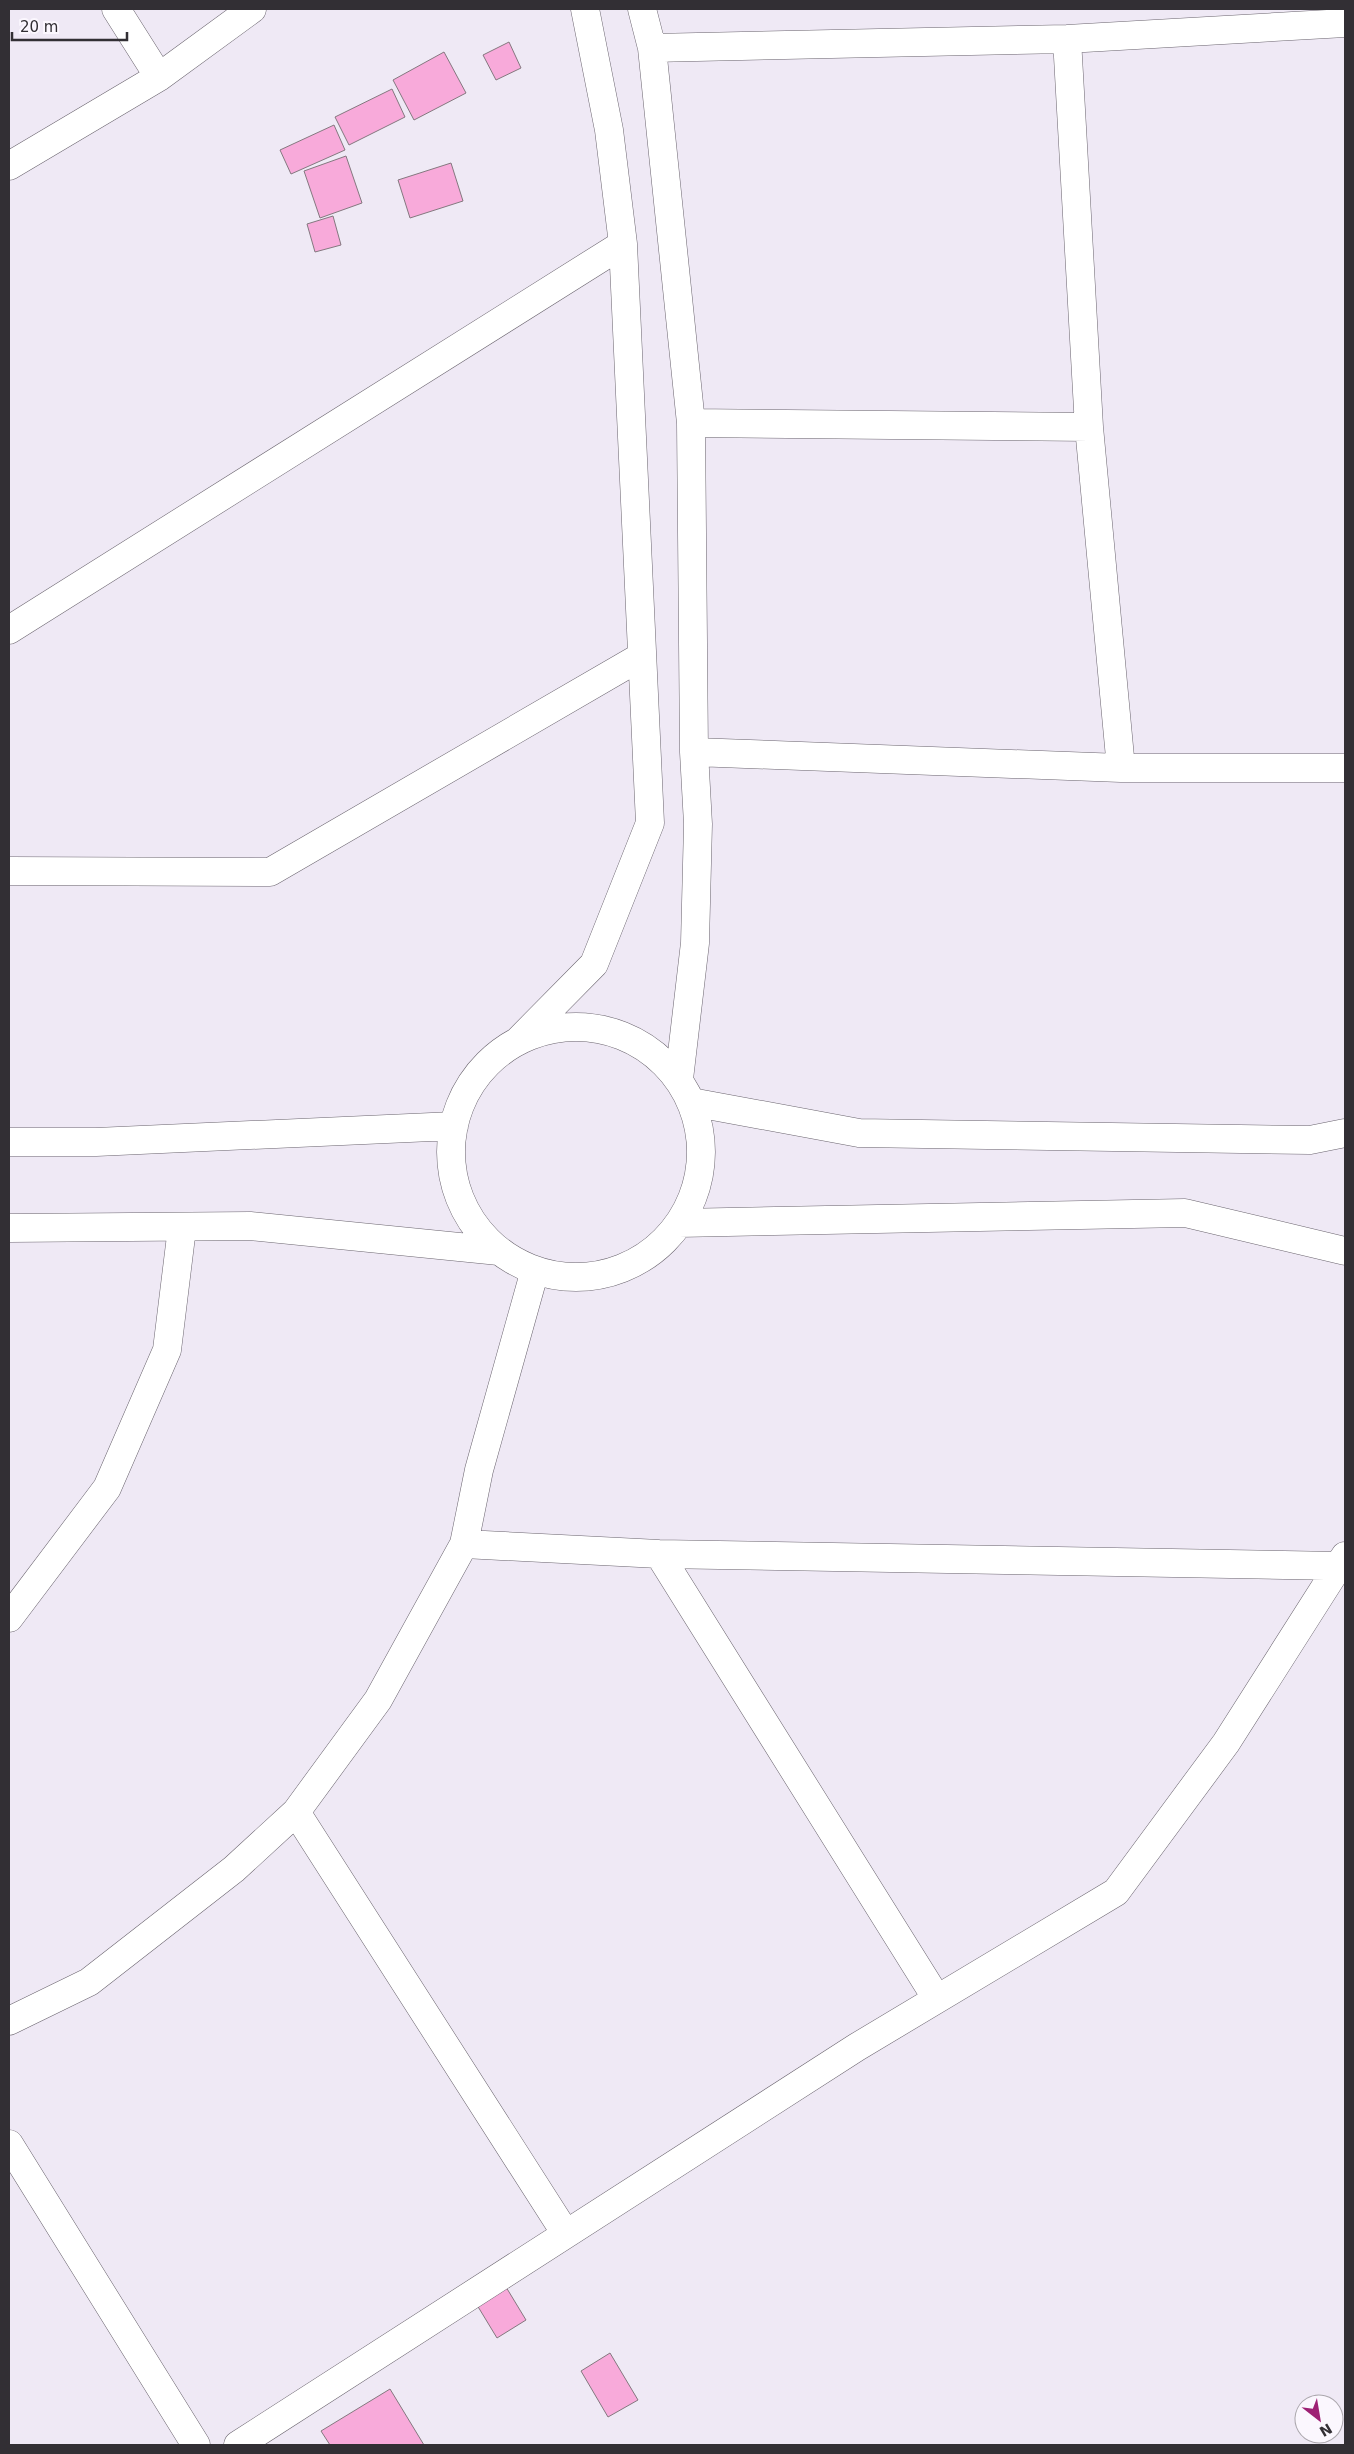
<svg xmlns="http://www.w3.org/2000/svg" width="1354" height="2454" font-family="'DejaVu Sans',sans-serif">
	<rect width="100%" height="100%" fill="#efe9f5"/>
	<path fill="#f8aada" stroke="#84787f" d="M509,42l12,26 -25,12 -13,-25z
		M444,52l22,41 -52,27 -21,-40z
		M392,89l13,28 -56,28 -14,-28z
		M334,125l11,25 -54,24 -11,-24z
		M346,156l16,47 -42,15 -16,-47z
		M451,163l12,38 -53,17 -12,-38z
		M333,216l8,29 -26,7 -8,-28z
		M506,2287l20,33 -29,18 -20,-33z
		M610,2353l28,47 -30,17 -27,-46z
		M390,2389l34,56h-94l-9,-14z"/>
	<g fill="none" stroke-linecap="round" stroke-linejoin="round">
		<g stroke="#6a646e" stroke-width="29">
			<path id="street" d="M116,9l43,68
				M642,9l10,39 39,375 3,329 4,72 -3,119 -16,136
				M652,48l415,-9 278,-16
				M9,166l150,-89 93,-68
				M691,423l398,4
				M9,630l614,-386
				M694,752l427,16 -32,-341 -22,-388
				M1121,768h224
				M9,871l261,1 372,-216
				M451 1152a125 125 0 1 1 250 0a125 125 0 1 1-250 0Z
				M518,1041l76,-77 56,-141 -27,-579 -14,-114 -24,-121
				M691,1102l168,31 451,7 35,-7
				M9,1142h87l358,-16
				M679,1223l506,-10 160,38
				M9,1228l241,-2 249,25
				M535,1270l-56,200 -15,74 195,10 680,12
				M659,1554l278,445
				M9,1618l98,-130 60,-138 15,-122
				M296,1812l270,422
				M9,2021l80,-39 145,-113 62,-57 82,-112 86,-156
				M9,2144l187,301
				M238,2445l619,-398 259,-155 110,-149 119,-187"/>
		</g>
		<use href="#street" stroke="#fff" stroke-width="28"/>
	</g>
	<rect width="1354" height="2454" fill="none" stroke="#322f34" stroke-width="20"/>
	<g transform="translate(1319 2419) rotate(149)"><circle r="24" fill="#fbf7fe" stroke="#aba7ad"/>
	<path d="M0-4L9 19L0 12L-9 19Z" fill="#9e2074"/>
	<text y="-8" font-size="14" font-weight="bold" text-anchor="middle" fill="#322f34">N</text>
	</g>
	<path d="M12 32v8h115v-8" fill="none" stroke="#322f34" stroke-width="2.5"/>
	<text x="20" y="32" font-size="15" fill="#322f34" stroke="#fbf7fe" stroke-width="4" paint-order="stroke">20 m</text>
</svg>
